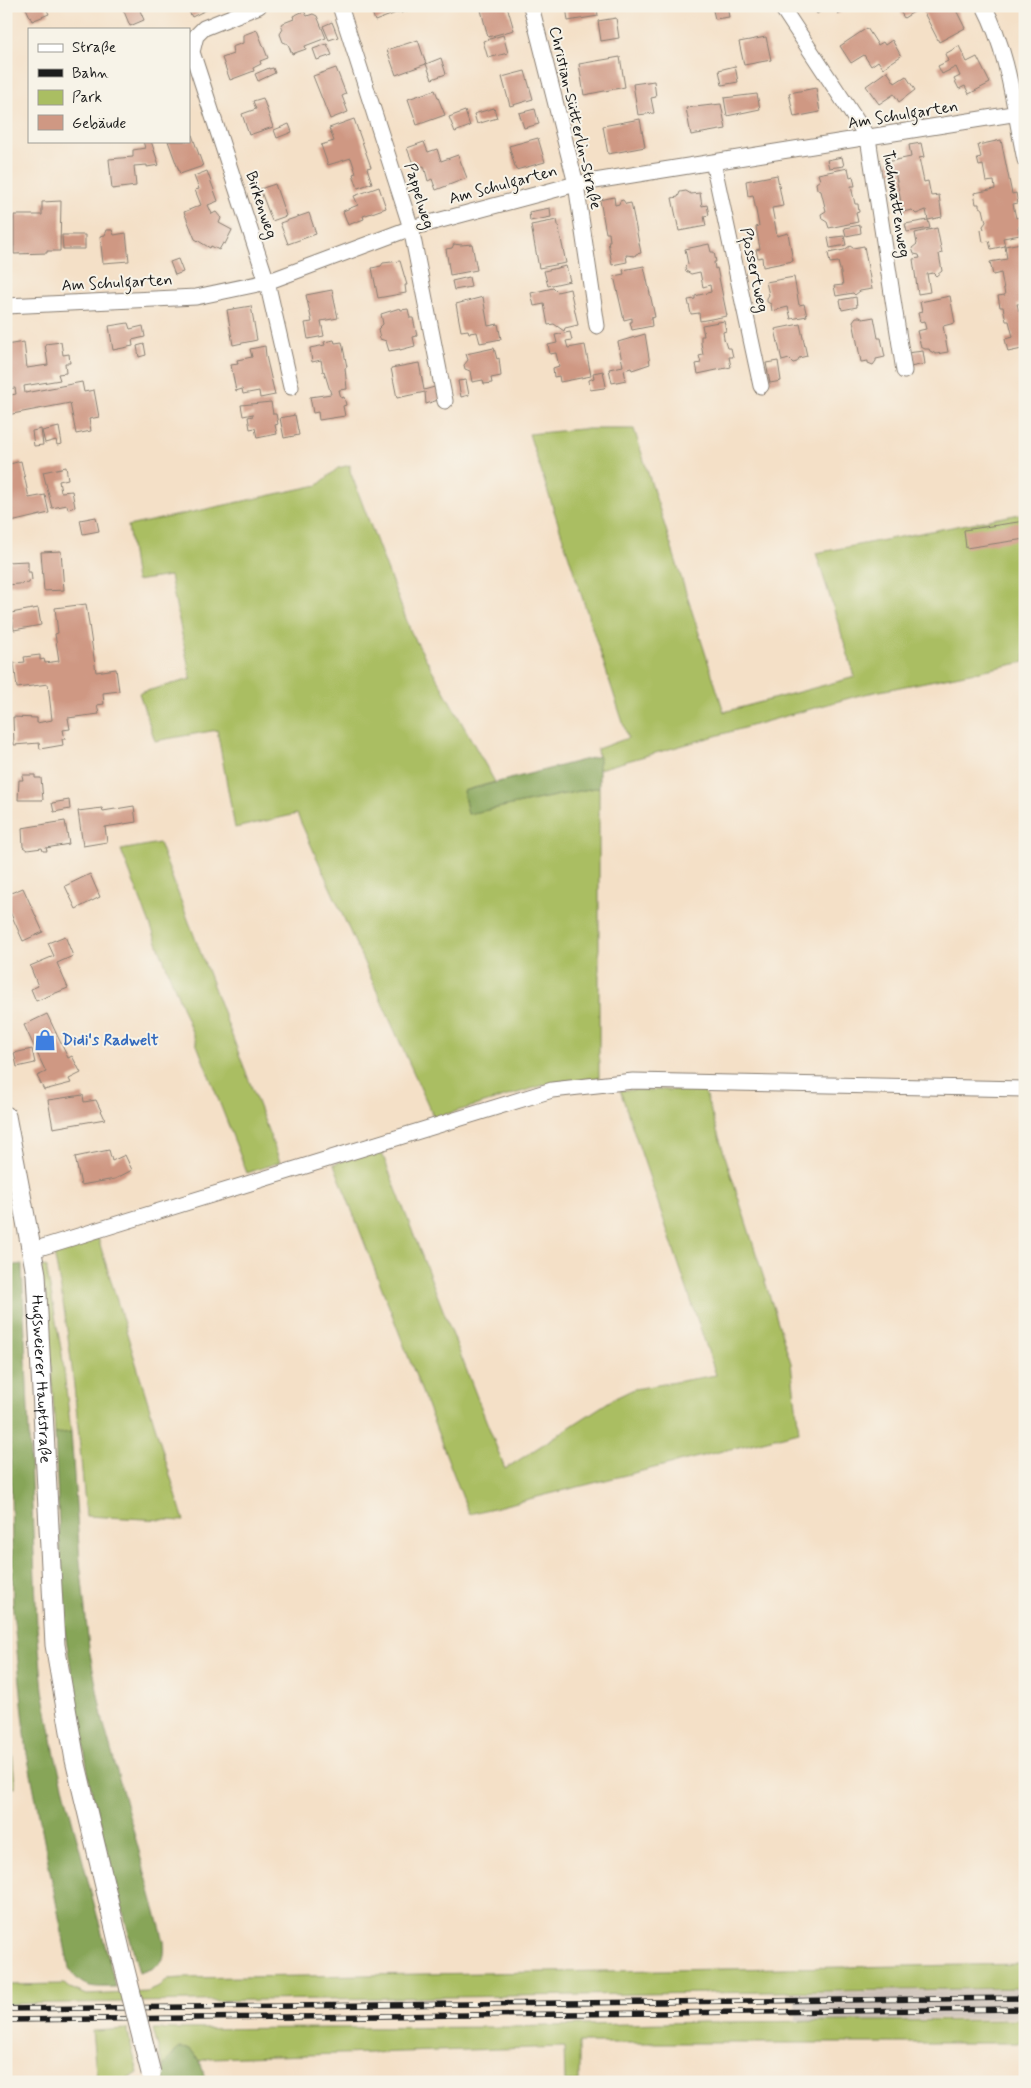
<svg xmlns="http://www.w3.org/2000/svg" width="1031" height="2088" font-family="Mynerve,sans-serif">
	<rect width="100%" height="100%" fill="#f7f3e8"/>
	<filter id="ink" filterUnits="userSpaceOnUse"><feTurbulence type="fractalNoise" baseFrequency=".02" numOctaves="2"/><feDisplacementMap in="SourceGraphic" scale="10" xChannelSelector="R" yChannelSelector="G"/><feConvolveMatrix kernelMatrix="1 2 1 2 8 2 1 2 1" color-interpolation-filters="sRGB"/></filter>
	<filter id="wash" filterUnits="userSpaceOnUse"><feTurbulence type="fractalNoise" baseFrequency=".0096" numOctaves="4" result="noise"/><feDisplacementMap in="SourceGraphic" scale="20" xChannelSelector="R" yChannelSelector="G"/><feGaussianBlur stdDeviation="1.12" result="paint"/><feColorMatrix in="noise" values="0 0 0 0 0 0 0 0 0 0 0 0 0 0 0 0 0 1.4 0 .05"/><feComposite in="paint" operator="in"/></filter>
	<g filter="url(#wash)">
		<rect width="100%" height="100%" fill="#f4e0c7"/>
		<path fill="#cec2b9" d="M1025,1989v29l-229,3 -1,-28z"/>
		<path fill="#aabe62" stroke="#636d3f" d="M581,429h53l90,283 131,-35 -39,-124 209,-40v149l-165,33 -261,74 -2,-20 31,-11 -99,-304z
			M350,465v6l61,161 84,150 -32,9 5,23 131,-27v291l-48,5 -117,35 -137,-304 -62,14 -18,-98 -62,11 -16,-48 52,-14 -21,-103 -34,5 -8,-55 190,-41 20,-17z
			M159,843l121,319 -33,11 -126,-323z
			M620,1090h84l87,273 8,69 -330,82 -135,-350 46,-16 125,321 108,-70 21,-10 82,-14z
			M98,1238l86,283 -98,-5c-8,-88 -14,-176 -32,-263z
			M46,1266l16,88 9,78 -16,2 -5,-89 -9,-78z
			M6,1672l9,116 -9,-1z
			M1025,1964v24l-1019,16v-19l59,-1 5,4 17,7 60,-3 13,-5 8,-8 15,-1z
			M1025,2020v23h-446v39h-14l-1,-35 -353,11 -11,3 -10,-12 -15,3 -12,15 -10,-38 355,-2 195,-5z
			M127,2029l11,44 -15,9h-26l-5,-51z"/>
		<path fill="#87a558" stroke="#52603a" d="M599,756v31l-131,27 -5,-23z
			M22,1264l15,363 6,63 12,65 61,232c-22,0 -34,3 -47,-19l-42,-214 -14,-144 -5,-312v-32z
			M71,1432l9,129 9,87 14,73 61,220c2,24 -4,25 -25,32l-49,-188 -27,-165 -8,-186z
			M180,2048l10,1 10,12 6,21h-40l-3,-15 12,-15z"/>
		<g id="blocks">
			<path fill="#cf9883" d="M25,6h20l4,8 -17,7z
				M130,6h8l6,14 -14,6 -7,-17z
				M186,6h28l-22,11z
				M370,6h43l1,2 -13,5v-2l-26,10z
				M480,6h27l7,24 -26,7z
				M566,6h31l1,10 -30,5z
				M712,6h15l2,11 -14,2z
				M812,6h16l-11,8z
				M834,6h15l-11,8z
				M897,6h22l1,2 -16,10z
				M927,6h27l11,22 -26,14 -17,-33z
				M304,11l3,5 6,-2 4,2 9,22 -21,8 1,3 -14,5 -4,-10 -5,-2 -3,-8 3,-5 -2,-5 13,-5 -1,-3z
				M616,18l3,20 -18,3 -3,-20z
				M332,22l6,15 -9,3 -6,-14z
				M867,28l11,17 5,-3 2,3 7,-5 9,16 -18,12 -5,-7 -7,5 -7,-11 -13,8 -11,-17z
				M257,30l11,28 -8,3 1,3 -8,4 1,3 -24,9 -8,-22 11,-4 -1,-7 11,-4v-8z
				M503,35l5,18 -20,5 -5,-17z
				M766,37l5,23 -27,5 -5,-23z
				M418,40l8,24 -30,11 -9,-25z
				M327,44l5,11 -15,5 -4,-11z
				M959,46l8,16 10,-5 13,26 -21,11 -4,-8 -6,3 -5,-10 6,-3 -4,-9 -14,7 -4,-8 10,-5 -3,-7z
				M620,57l5,30 -41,8 -5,-31z
				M441,58l5,16 -14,5 -6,-15z
				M735,66l3,16 -16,3 -3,-15z
				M269,68v1l4,-1 2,5 -17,8 -3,-7z
				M336,68l10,26 -4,2 6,16 -18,7 -17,-43z
				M525,71l8,28 -23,7 -8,-29z
				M887,71l8,12 11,-7 9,14 -16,12 -5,-8 -15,10 -13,-18z
				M654,81l2,16 -5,1 3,15 -16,2 -5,-31z
				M816,88l4,24 -26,5 -5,-24z
				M435,90l10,25 -28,10 -9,-26z
				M757,94l3,15 -33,7 -3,-18z
				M263,98l10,29 -24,8 -7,-21 14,-5 -3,-8z
				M721,104l5,25 -35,6 -5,-27z
				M494,108l3,10 -20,6 -3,-10z
				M535,109l4,15 -15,4 -5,-15z
				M465,111l5,15 -15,6 -6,-15z
				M354,119l17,48 -4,1 5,15 -14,5 -5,-14 3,-1 -5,-15 -23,7 -7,-20 13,-4 -5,-13z
				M640,119l5,28 -37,7 -5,-28z
				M289,124l3,8 -15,6 -3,-8z
				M191,132l12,34 -23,8 -12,-33h21v-8z
				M538,138l7,24 -29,8 -7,-24z
				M1001,140l11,54 4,-1 2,10 -5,1 3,14 4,-1 2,9 -4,1 2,8 -17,3 2,8 16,-3 4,19v41l-8,1 2,7 6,-1v40l-3,-1 -14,3 -3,-13 8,-2 -4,-16h-3l-3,-14h-3l-2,-11 7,-1 -4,-22 -8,2 -3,-13 17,-3 -2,-13 -14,3 -2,-8 -6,1 -2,-12 3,-1 -1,-3 3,-4 -3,-13 -4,-2v-3h-3l-2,-11 21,-4 -1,-8 -8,1 -3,-17 -4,1 -2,-8 4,-1 -3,-12z
				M143,141h8l8,24 -12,2v-2l-13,1 2,20 -24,3 -3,-30 24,-2v-7l12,-2z
				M424,142l4,10 9,-3 4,12 17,-6 9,23 -31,12 -4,-11 -4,2 -4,-15 -9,3 -8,-21z
				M921,143l3,14 -5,1 5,24 4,-1 3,15 8,-1 3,22 -14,3 -2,-10 -10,4 -4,-4 -9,2 -8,-40 -7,1 -2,-11 25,-5 -2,-12z
				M842,157l2,9 -15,2 -2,-8z
				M848,168l2,9 3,-1 2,10h-4l4,18h3l1,8 -3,1 2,9 -29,6 -2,-6 -5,-3 -1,-5 5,-3 -5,-20 -4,-2 -1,-6 4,-3 -2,-6z
				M207,171l11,30 -10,4 4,9 4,-2 5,6 -2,5 13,7 -7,14 -2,-1 -4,7 -8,-4 -1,2 -15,-9 -11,-27 17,-7 -6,-15 4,-1 -5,-13z
				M777,175l6,31 -11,2 3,16 2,12 11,-3 5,28 -30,6 -1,-10 -4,1 -2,-8 4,-1 -4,-22 3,-1 -6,-31 -5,1 -2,-15z
				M275,184l11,32 -14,5 -12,-32z
				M379,187l7,21 -23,8 1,3 -16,6 -5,-14 15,-6 -4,-9z
				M686,191l5,3 9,-1 2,13 5,-1 2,10 -5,1 2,10 -27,5 -7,-33 6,-1 2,-5z
				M614,197l1,8 4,-1 1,-3 3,-1 3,4 5,-1 10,50 -5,1 -1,2 -9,-1 1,7 -15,3 -4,-24h2l-1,-8h-3l-6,-33z
				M61,201l-1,50h-13v2l-33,1v-39h28v-13z
				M550,208l1,9 -21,4 -1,-9z
				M309,213l7,21 -28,10 -8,-21z
				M557,220l9,43 -27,5 -8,-43z
				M928,220l2,8 -23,4 -2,-8z
				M860,225l1,8 -15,3 -2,-8z
				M937,228l5,25 -3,1 3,17 -6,5 -3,-3 -6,1 3,18 -12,2 -5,-35 7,-1 -1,-3 -5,-1 -2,-6 5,-4 -2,-11z
				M107,230h5l2,5 12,-2 3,28 -26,2 -3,-27 5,-1z
				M62,235h23v14h-22z
				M844,236l2,9 -16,3 -2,-10z
				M454,244l7,1 11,-1 5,26 -27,5 -4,-26 6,-1z
				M709,244l2,8h3l2,10h-2l1,7 2,-1 10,48 -27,5 -1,-8 -8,1 -3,-14 7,-1v-3l16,-4 -1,-7 -7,2 -3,-15 -9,2 -5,-3 -1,-4 3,-3 -3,-15z
				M850,246l3,2 11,-2 8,43 -12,2 -5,4 -2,-2 -17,3 -2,-10 9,-1 -2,-12 -3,-11 -8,1 -2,-10 16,-3z
				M178,259l5,13 -8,3 -5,-13z
				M400,261l7,24h-2l1,8 -28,5 -6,-30 9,-2 2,-3z
				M566,266l4,15 -22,5 -4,-15z
				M644,266l11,51 -4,1 1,8 -20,4 -2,-8h2v-4l-8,2 -10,-44 10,-2 -1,-4z
				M469,277l2,10 -17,3 -2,-9z
				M794,277l5,28 5,-1 3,12 -16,3 -3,-12 -16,4 -1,-7 -4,-2v-4l2,-3 -3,-13z
				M553,288l4,4 13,-3 8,36 -13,3 -1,3 -10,-7 -6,1 -4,-21 -10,2 -3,-13z
				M332,290l6,28 -17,3 3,15 -16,3 -3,-16 7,-1 -6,-27z
				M950,296l5,27 -12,3 5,26 -12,2 -6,-3 -1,-2h-4l-4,-2 -4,-16 9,-2 -2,-8 -4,1 -2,-9 4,-1 -2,-10z
				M483,297l5,29 10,-2 3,15 -21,4 -3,-11 -8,1 -1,-3 -7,1 -5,-27z
				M856,297l1,10 -15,3 -2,-10z
				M251,306l6,34 -24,5 -6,-35z
				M400,308l1,2 7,-1 2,9h3l4,18 -4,1 2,9 -15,4v-1l-11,2 -3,-10 -6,-2 -2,-10 5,-5 -2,-10z
				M856,317h4l3,2 11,-2 4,21h3l4,19 -9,2v2l-3,4 -5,-2v-2l-7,1 -8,-41z
				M724,321l2,10 -3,1 1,7 3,9h4l2,9h-4l2,10 -33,7 -2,-10 5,-1 -2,-7 4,-1 -2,-12v-7h3l-2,-11z
				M128,323l2,6 13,-3 2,11 -13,3 1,6 -20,4 -4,-24z
				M800,324l7,32 -8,2 -2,4 -4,1 -4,-4 -7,2 -7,-32z
				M570,332l2,8 -6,1 2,7 17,-3 6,31 -31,6 -1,-6 -5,1 -1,-9 6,-2 -3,-13 -6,1 -2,-9 9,-2 -2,-8z
				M645,334l5,30 -18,6 -1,-2 -7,2 2,10 -14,3 -3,-14 14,-3 -5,-24z
				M334,340l1,3 7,-1 5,25 -2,1 2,21 -8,1 2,8 3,-1 2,8 -3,1 2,10 -26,4 -1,-8 -5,1 -3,-16 21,-3 -7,-23 -1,1 -2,-12 -9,2 -2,-14 15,-3 -1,-3z
				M24,342l3,26 21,-3 -3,-21 16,-2 2,13 6,-1 1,9h-5l1,10 -8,1 2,6 -36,6 1,7 57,-11 2,10 10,-2 5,27 -10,2 2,12 -15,3 -6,-31 -63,12 -1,-19 10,-2 -1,-6 -8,1 -1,-44z
				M144,344l2,11 -7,2 -2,-11z
				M265,346l1,10 9,39 -15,3 -1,-7 -16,3 -1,-5 -6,2 -5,-26 7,-1 -1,-4 15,-3 -2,-8z
				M494,348l3,11 2,-1 2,18 -10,2 1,5 -8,1 -1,-4 -11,2 -2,-11 -5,-2 -1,-4 4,-5 -2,-6z
				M923,351l2,13 -15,3 -3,-14z
				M778,361l3,20 -11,2 -4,-20z
				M419,363l5,27 14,-4 3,13 -15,5 -1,-12 -28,6 -6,-30z
				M603,371l3,15 -2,2 -14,2 -1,-10 5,-2 -1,-5z
				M466,380l3,15 -8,2 -3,-16z
				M271,402l2,12h3l2,10 -3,1 2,9 -20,4 -2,-10 -5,1 -2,-12 5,-1v-2l-10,2 -2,-11z
				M295,415l4,20 -15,3 -4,-20z
				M59,427l3,17 -5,1 -1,-5 -11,3 -3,-12z
				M41,429l2,16 -9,1 -2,-15z
				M21,461l8,37 16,-3 4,18 -38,9 -5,-23v-34z
				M66,467l2,12 -9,2 2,11 11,-1 3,16 -7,2 -1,-4 -15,3 -9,-36z
				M96,517l3,14 -16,3 -3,-14z
				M1025,521v18l-59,9 -2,-18z
				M61,551l3,39 -20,1 -3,-39z
				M28,561v11h3l1,8 -3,1v2l-22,2 -1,-23z
				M86,604l10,68 20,-3 3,22 -16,2 1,11 -7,1 2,9 -31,4 2,11 -7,1 2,9h-3l1,6 -23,4 -1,-6 -25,2 -1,-28 24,1v5l15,-3 -4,-36 -31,4 -3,-25 11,-1 -1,-5 16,-2v5l4,-1 1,4 14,-2 -4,-27 3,-1 -3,-25z
				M38,608l3,17 -27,5 -3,-17z
				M22,775h13v3h6l2,22h-25l1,-20h4z
				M69,800l1,9 -16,3 -2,-9z
				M134,806l2,16 -31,5 2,15 -24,4 -5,-35 24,-3 1,3z
				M65,821l4,23 -23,4 1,3h-4l-1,-3 -15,2 -4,-3 -1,-19z
				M90,874l10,23 -24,12 -11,-23z
				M23,888l20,44 -20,9 -17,-38v-8z
				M65,936l8,20 -16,7 11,25 -32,13 -5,-12 7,-3 -8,-20 24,-10 -6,-13z
				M47,1014l21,44 4,-2 9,17 -12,6 2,4 -27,7 -7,-14 9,-4 -22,-47z
				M32,1049l3,14 -18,4 -3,-14z
				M83,1095l1,7 12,-2 9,19 -52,9 -5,-28z
				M109,1150l3,11 13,-6 7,15 -17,9 -34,6 -6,-28z"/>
		</g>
	</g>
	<g filter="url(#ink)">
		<use href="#blocks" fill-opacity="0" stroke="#887e72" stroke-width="1"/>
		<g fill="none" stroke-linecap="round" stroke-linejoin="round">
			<g stroke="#887e72" stroke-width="17">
				<path id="minor" d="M259,6l-55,22 -8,8 -4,16 75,230 24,105
					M340,6l71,222 34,173
					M531,6l45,178 21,142
					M781,6l87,132 36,233
					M984,6c25,48 30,102 41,154
					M713,162l48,224
					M6,306l190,-9 71,-15 144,-54 165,-44 449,-72
					M33,1250l519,-160 81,-9 392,8"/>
			</g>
			<g stroke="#887e72" stroke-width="21">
				<g id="tertiary">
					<path id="s1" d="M6,1116l30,158 19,371 20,115 48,202"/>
				</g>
			</g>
			<use href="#minor" stroke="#fff" stroke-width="15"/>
			<use href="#tertiary" stroke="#fff" stroke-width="19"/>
			<g stroke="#1c1c1c" stroke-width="5.5">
				<path id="rail" d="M6,2009l1019,-11
					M6,2020l1019,-11"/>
			</g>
			<use href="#rail" stroke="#f7f3e8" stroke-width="4" stroke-dasharray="11" stroke-linecap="butt"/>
			<g stroke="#887e72" stroke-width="21" stroke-linecap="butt">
				<path id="tertiary-bridge" d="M123,1962l28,111"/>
			</g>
			<use href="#tertiary-bridge" stroke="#fff" stroke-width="19"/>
		</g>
	</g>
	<defs>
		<g id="shop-bare" transform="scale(1.725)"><path d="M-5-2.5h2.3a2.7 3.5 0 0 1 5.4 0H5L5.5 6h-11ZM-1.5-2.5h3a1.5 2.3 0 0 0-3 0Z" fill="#3f7fe0" stroke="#f7f3e8" stroke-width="2.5" paint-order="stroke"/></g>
	</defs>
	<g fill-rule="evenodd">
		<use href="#shop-bare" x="45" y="1040"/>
	</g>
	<g text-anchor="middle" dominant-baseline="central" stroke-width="4" stroke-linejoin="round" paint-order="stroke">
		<g font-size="16" fill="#1c1c1c" stroke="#f7f3e8">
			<text transform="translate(903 115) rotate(-9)">Am Schulgarten</text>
			<text transform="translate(575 118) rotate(77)">Christian-Sütterlin-Straße</text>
			<text transform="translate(503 185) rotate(-15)">Am Schulgarten</text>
			<text transform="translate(419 196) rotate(73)">Pappelweg</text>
			<text transform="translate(896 204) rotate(81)">Tuchmattenweg</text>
			<text transform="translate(261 205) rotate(72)">Birkenweg</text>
			<text transform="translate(754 270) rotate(78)">Pfossertweg</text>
			<text transform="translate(117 283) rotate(-3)">Am Schulgarten</text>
			<text stroke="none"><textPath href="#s1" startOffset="266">Hugsweierer Hauptstraße</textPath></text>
		</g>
		<g font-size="16" font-weight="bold" fill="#366cbe" stroke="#f7f3e8" text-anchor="start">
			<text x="62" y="1040">Didi's Radwelt</text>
		</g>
	</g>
	<rect width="1031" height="2088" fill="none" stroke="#f7f3e8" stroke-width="25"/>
	<rect x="28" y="28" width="162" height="115" fill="#f7f3e8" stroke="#9f9d96"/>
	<rect x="38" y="44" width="25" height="8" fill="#ffffff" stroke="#9f9d96"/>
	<text x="72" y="52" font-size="15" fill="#1c1c1c">Straße</text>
	<rect x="38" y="69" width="25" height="8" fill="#1c1c1c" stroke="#9f9d96"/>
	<text x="72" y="78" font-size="15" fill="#1c1c1c">Bahn</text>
	<rect x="38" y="90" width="25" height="15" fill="#aabe62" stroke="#9f9d96"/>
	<text x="72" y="102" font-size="15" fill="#1c1c1c">Park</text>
	<rect x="38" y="115" width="25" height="15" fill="#cf9883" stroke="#9f9d96"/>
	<text x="72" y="128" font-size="15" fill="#1c1c1c">Gebäude</text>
</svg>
